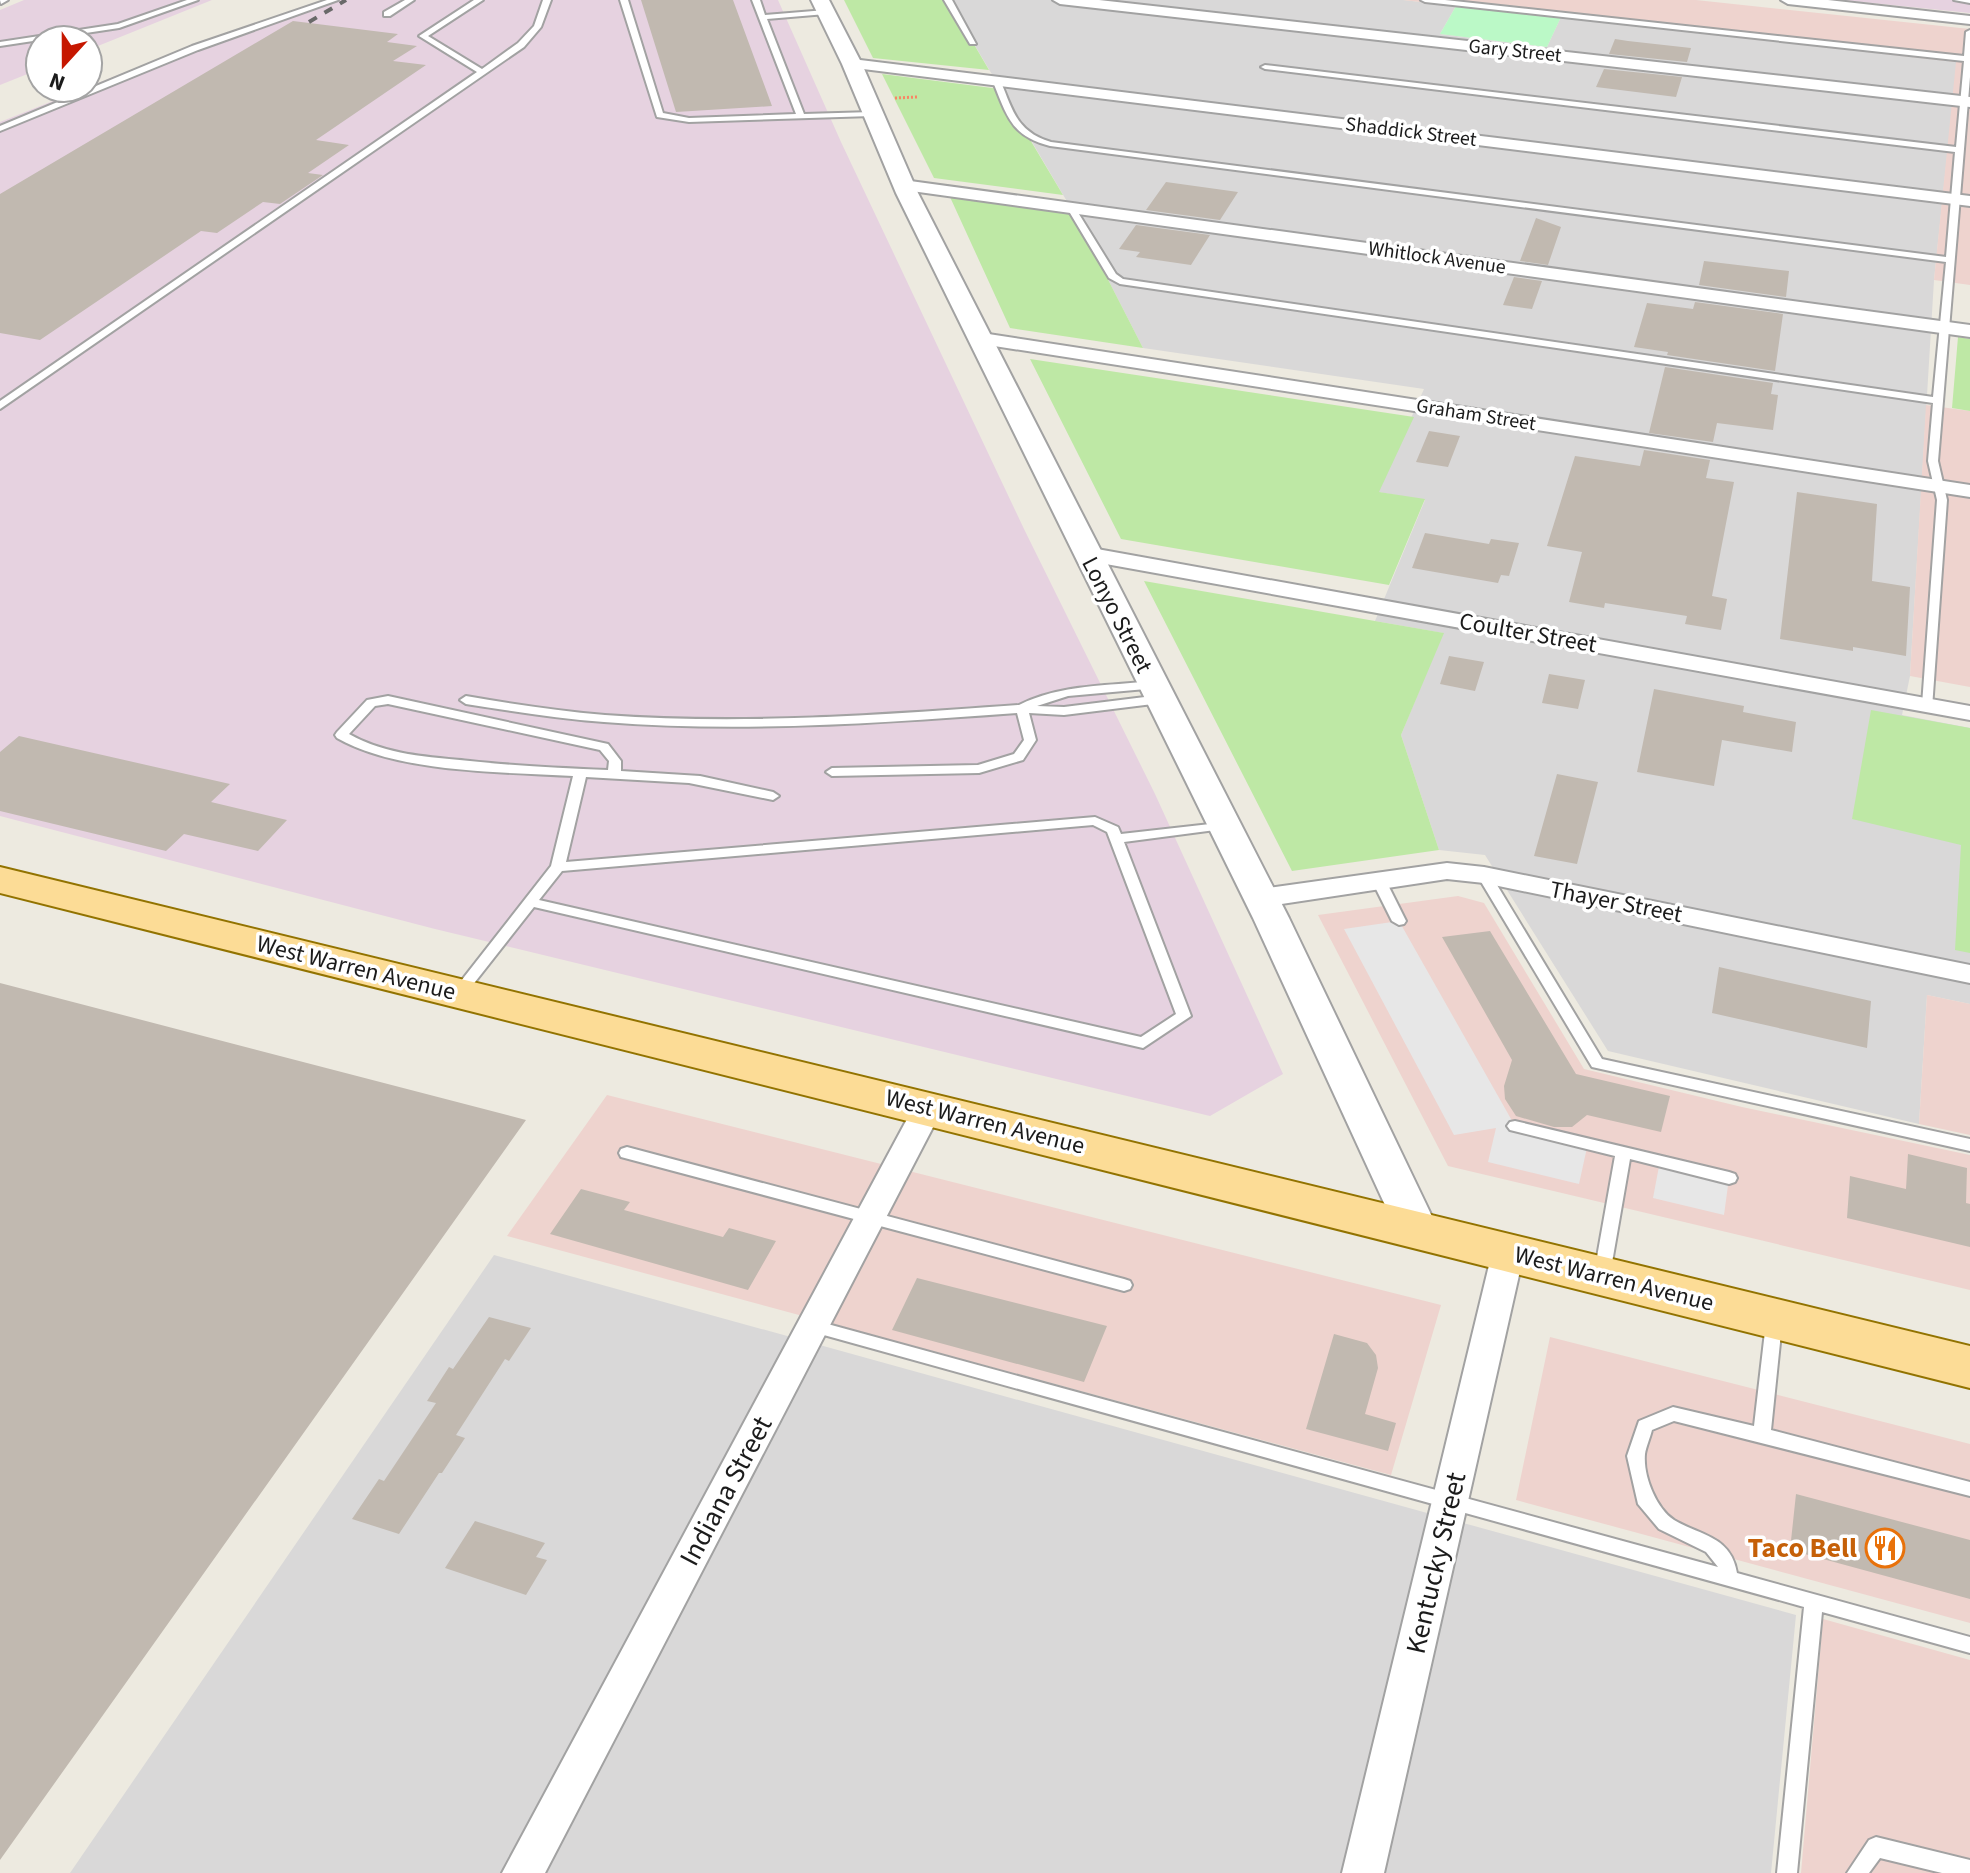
<svg xmlns="http://www.w3.org/2000/svg" width="1970" height="1873" font-family="'Source Sans 3',sans-serif">
	<rect width="100%" height="100%" fill="#edeae0"/>
	<path fill="#d9d8d8" d="M948,0h455l53,6 -16,28 107,13 14,-30 396,45 -23,218 -24,396 -8,39 68,13v276l-43,-9 -8,129 -311,-73 -123,-196 -46,-5 -38,-115 42,-102 -68,-12 50,-121 -47,-8 46,-103 -281,-41 -68,-133z
		M494,1255l1302,360 -25,258h-1701z"/>
	<path fill="#eed3ce" d="M1403,0h293l274,29v256l-36,-5 22,-218z
		M1926,405l44,6v276l-60,-11z
		M1458,896l26,7 100,166 158,38 228,48v135l-522,-124 -130,-251z
		M1927,995l43,9v131l-51,-11z
		M607,1095l834,210 -50,170 -884,-239z
		M1550,1337l420,107v179l-454,-123z
		M1823,1619l147,41v213h-169z"/>
	<path fill="#e6d2e0" d="M24,0h188l-124,50v-10h-48v29l-40,16v-75z
		M337,0h441l63,142 183,387 131,265 128,280 -73,42 -775,-187 -435,-113v-694l171,-68 131,-46z
		M1842,0h128v13z"/>
	<path fill="#bee8a5" d="M844,0h104l41,70 -116,-12z
		M882,74l118,15 63,106 -129,-17z
		M950,197l125,18 68,133 -133,-20z
		M1958,337l12,2v72l-18,-3z
		M1030,359l384,58 -35,75 46,7 -36,86 -268,-46z
		M1144,581l300,52 -43,102 38,115 -147,21z
		M1871,710l99,18v225l-15,-3 6,-105 -109,-26z"/>
	<path fill="#bbf9c7" d="M1456,6l105,11 -14,30 -107,-13z"/>
	<path fill="#e7e7e7" d="M1399,921l116,205 73,17 -9,41 -91,-22 8,-34 -42,7 -110,-206z
		M1660,1161l69,17 -5,37 -71,-17z"/>
	<path fill="#c1b9b0" d="M641,0h92l39,106 -96,6z
		M293,21l105,13 -11,8 30,4 -24,15 33,4 -110,75 33,5 -41,28 15,2 -43,29 -17,-2 -46,31 -16,-2 -161,109 -40,-7v-139z
		M1615,39l13,2 63,7 -4,14 -78,-8z
		M1604,69l78,8 -6,20 -80,-10z
		M1166,182l72,10 -18,28 -74,-10z
		M1536,218l25,9 -13,38 -28,-4z
		M1136,225l74,10 -19,30 -55,-8 4,-5 -21,-3z
		M1704,261l85,10 -3,26 -87,-12z
		M1514,277l28,4 -10,28 -29,-4z
		M1695,302l88,12 -8,57 -108,-16 1,-3 -34,-5 13,-44 46,6z
		M1665,367l108,16 -2,11 7,1 -5,35 -56,-7 -4,19 -64,-9z
		M1429,431l31,5 -12,31 -32,-5z
		M1644,450l66,10 -4,18 28,4 -22,114 15,3 -6,31 -36,-6 2,-8 -82,-13 -1,5 -35,-6 13,-50 -35,-6 28,-90 65,10z
		M1797,492l80,12 -5,77 38,6 -4,69 -53,-9v4l-73,-12z
		M1425,533l64,11 2,-5 28,4 -10,33 -8,-1 -3,8 -86,-15z
		M1449,656l35,6 -9,29 -35,-7z
		M1549,674l36,6 -7,29 -36,-6z
		M1654,689l90,17 -1,6 53,10 -4,30 -70,-12 -8,46 -77,-14z
		M19,736l211,48 -19,18 76,18 -29,31 -74,-17 -18,17 -166,-40v-59z
		M1557,774l41,8 -21,82 -43,-8z
		M1490,931l86,143 94,22 -9,36 -74,-17 -15,12h-18l-38,-11 -11,-17 -1,-13 8,-26 -70,-123z
		M1719,967l152,34 -4,47 -155,-35z
		M0,983l526,137 -526,740z
		M1908,1154l59,14 -1,35 4,1v43l-123,-29 3,-42 56,13z
		M581,1189l49,13 -6,8 99,27 6,-9 47,13 -28,49 -198,-56z
		M917,1278l190,48 -23,56 -192,-52z
		M489,1317l42,11 -22,33 -4,-2 -49,76 9,3 -23,35h-3l-40,61 -47,-15 27,-40 5,2 52,-78 -9,-2 22,-34 4,2z
		M1334,1334l33,9 9,12 2,13 -13,46 31,9 -8,28 -82,-22z
		M1796,1494l174,46v59l-180,-49z
		M475,1521l70,22 -9,14 11,3 -21,35 -81,-27z"/>
	<g fill="none" stroke-linecap="round" stroke-linejoin="round">
		<g stroke="#a2a2a2" stroke-width="4">
			<path id="service" d="M187,0h11l-79,28 -119,18v-4l118,-18z
				M327,0h11l-140,50 -198,81v-5l192,-80z
				M405,0h9l-24,16h-6v-4z
				M474,0h9l-55,36 54,33 36,-26 16,-17 9,-26h8l-10,27 -17,20 -524,362v-8l477,-329 -58,-36z
				M620,0h8l35,113 26,5 107,-4 -44,-114h8l5,15 61,-5 4,2 -4,2 -59,5 37,95 68,-2 4,2 -4,2 -183,6 -32,-5z
				M944,0h8l24,44h-6z
				M1421,0h24l519,56 2,-24 4,-2v47l-32,384 9,39 -15,208h-8l-2,-3 15,-205 -9,-39 5,-58 -813,-119 -11,-6 -42,-70 7,-2 42,68 7,5 810,118 13,-135 -896,-116c-39,-10 -43,-30 -57,-64l4,-2 4,2c12,29 16,50 50,60l895,115 9,-105 -690,-83 -4,-2 4,-2 691,82 8,-86 -539,-59z
				M1954,0h16v3z
				M1153,681l4,1 2,3 -2,3 -89,8 -31,10 27,1 97,-12 6,4 -6,4 -97,12 -35,-2 7,27 -13,20 -44,13 -147,3 -6,-4 6,-4 146,-3 36,-11 10,-14 -7,-27c-137,10 -275,20 -413,9 -46,-3 -92,-11 -138,-18l-6,-4 6,-4c46,8 92,15 139,19 138,10 277,0 414,-10 42,-21 89,-19 134,-24z
				M388,696l220,48 13,17v10l79,5 73,16 6,4 -6,4 -84,-17 -103,-6 -20,85 529,-45 23,10 3,7 107,-12 2,3 -7,4 -99,13 67,174 -48,32 -609,-141 -70,89h-10l-2,-3 2,-3 97,-124 22,-90c-70,-4 -175,-3 -236,-38l-2,-3 2,-3 30,-32zM388,704l212,46 9,11 -1,9c-46,-2 -92,-4 -138,-9 -41,-4 -84,-6 -121,-27l26,-28zM1093,825l14,7 69,182 -35,23 -602,-137 23,-29z
				M1484,871l7,4 111,184 368,80v12l-378,-84 -115,-192z
				M1379,877l7,4 20,40 -2,3 -5,1 -7,-4 -20,-40z
				M1515,1121l214,51 6,2 2,4 -2,4 -6,2 -99,-25 -20,115 -2,4 -6,2 -6,-2 -2,-4 21,-118 -105,-26 -3,-4 3,-4z
				M627,1147l497,132 6,2 2,4 -2,4 -6,2 -503,-134 -2,-4 2,-4z
				M1774,1317l6,1 2,5 -11,107 199,52v14l-296,-75 -22,9c-2,8 -6,17 -7,24 -2,22 11,54 29,66 27,16 57,16 63,53l233,64v16l-148,-41 -25,261h-20l27,-266 -991,-275 -6,-1 -2,-5 2,-5 6,-1 905,247 -12,-15 -47,-23 -21,-25 -11,-48 12,-35 34,-14 81,19 12,-103 2,-5z
				M1876,1837l94,23v13h-28l-62,-15 -11,15h-22l22,-33z"/>
		</g>
		<g stroke="#a2a2a2" stroke-width="4">
			<path id="minor" d="M0,0h8l-7,4z
				M1053,0h46l871,97v10l-910,-103z
				M1781,0h47l142,16v8l-182,-20z
				M852,59l1118,137v10l-1123,-139 -3,-3z
				M903,180l1067,145v12l-1073,-148 -3,-4 3,-4z
				M982,333l988,152v12l-995,-154 -3,-4 3,-4z
				M1086,547l884,159v14l-892,-161 -3,-5z
				M1447,863l37,4 486,98v18l-486,-100 -37,-4 -186,28 -10,-3 -4,-6 4,-6 10,-3z
				M928,1097l11,3 4,8 -398,765h-43l411,-765 4,-8z
				M1508,1241l12,3 4,9 -140,620h-42l150,-620 4,-9z"/>
		</g>
		<g stroke="#a2a2a2" stroke-width="4">
			<path id="tertiary" d="M811,0h18l33,64 56,129 371,725 149,311 -6,11 -15,4 -15,-4 -6,-11 -143,-311 -357,-725 -54,-129z"/>
		</g>
		<g stroke="#927300" stroke-width="4">
			<path id="primary" d="M0,867l1970,479v42l-1970,-495z"/>
		</g>
		<path stroke="#fa8564" stroke-width="3" stroke-dasharray="2 2" stroke-linecap="butt" d="M895,98l22,-1"/>
		<use href="#service" fill="#fff" fill-rule="evenodd"/>
		<use href="#minor" fill="#fff" fill-rule="evenodd"/>
		<use href="#tertiary" fill="#fff" fill-rule="evenodd"/>
		<use href="#primary" fill="#fcdc96" fill-rule="evenodd"/>
		<path stroke="#696969" stroke-width="4" stroke-dasharray="9 9" stroke-linecap="butt" d="M309,22l37,-22"/>
	</g>
	<defs>
		<g id="restaurant-ring" transform="scale(2)"><circle r="9.5" fill="#fff" stroke="#e8710a" stroke-width="1.5"/><path d="M-5-6h1v4h1v-4h1v4h1v-4h1v5L-1.5 .5V6h-2V.5L-5-1ZM5-6V6H3V1.5H1.5Q1.5-4 5-6Z" fill="#e8710a"/></g>
	</defs>
	<g fill-rule="evenodd">
		<use href="#restaurant-ring" x="1885" y="1548"/>
	</g>
	<g text-anchor="middle" dominant-baseline="central" stroke-width="7" stroke-linejoin="round" paint-order="stroke">
		<g font-size="20" fill="#1b1b1b" stroke="#fff">
			<text transform="translate(1515 51) rotate(6)">Gary Street</text>
			<text transform="translate(1411 132) rotate(7)">Shaddick Street</text>
			<text transform="translate(1437 258) rotate(8)">Whitlock Avenue</text>
			<text transform="translate(1476 415) rotate(9)">Graham Street</text>
		</g>
		<g font-size="24" fill="#1b1b1b" stroke="#fff">
			<text transform="translate(1117 615) rotate(63)">Lonyo Street</text>
			<text transform="translate(1528 633) rotate(10)">Coulter Street</text>
			<text transform="translate(1616 902) rotate(11)">Thayer Street</text>
			<text transform="translate(356 968) rotate(14)">West Warren Avenue</text>
			<text transform="translate(985 1122) rotate(14)">West Warren Avenue</text>
			<text transform="translate(1614 1279) rotate(14)">West Warren Avenue</text>
		</g>
		<g font-size="28" fill="#1b1b1b" stroke="#fff">
			<text transform="translate(726 1491) rotate(-62)">Indiana Street</text>
			<text transform="translate(1436 1563) rotate(-77)">Kentucky Street</text>
		</g>
		<g font-size="28" font-weight="bold" fill="#c56008" stroke="#fff" text-anchor="end">
			<text x="1857" y="1548">Taco Bell</text>
		</g>
	</g>
	<g transform="translate(64 64) rotate(201)"><circle r="38" fill="#ffffff" stroke="#a4a4a4" stroke-width="2"/>
	<path d="M0-6L14 30L0 20L-14 30Z" fill="#c61700"/>
	<text y="-12" font-size="22" font-weight="bold" text-anchor="middle" fill="#1b1b1b">N</text>
	</g>
</svg>
